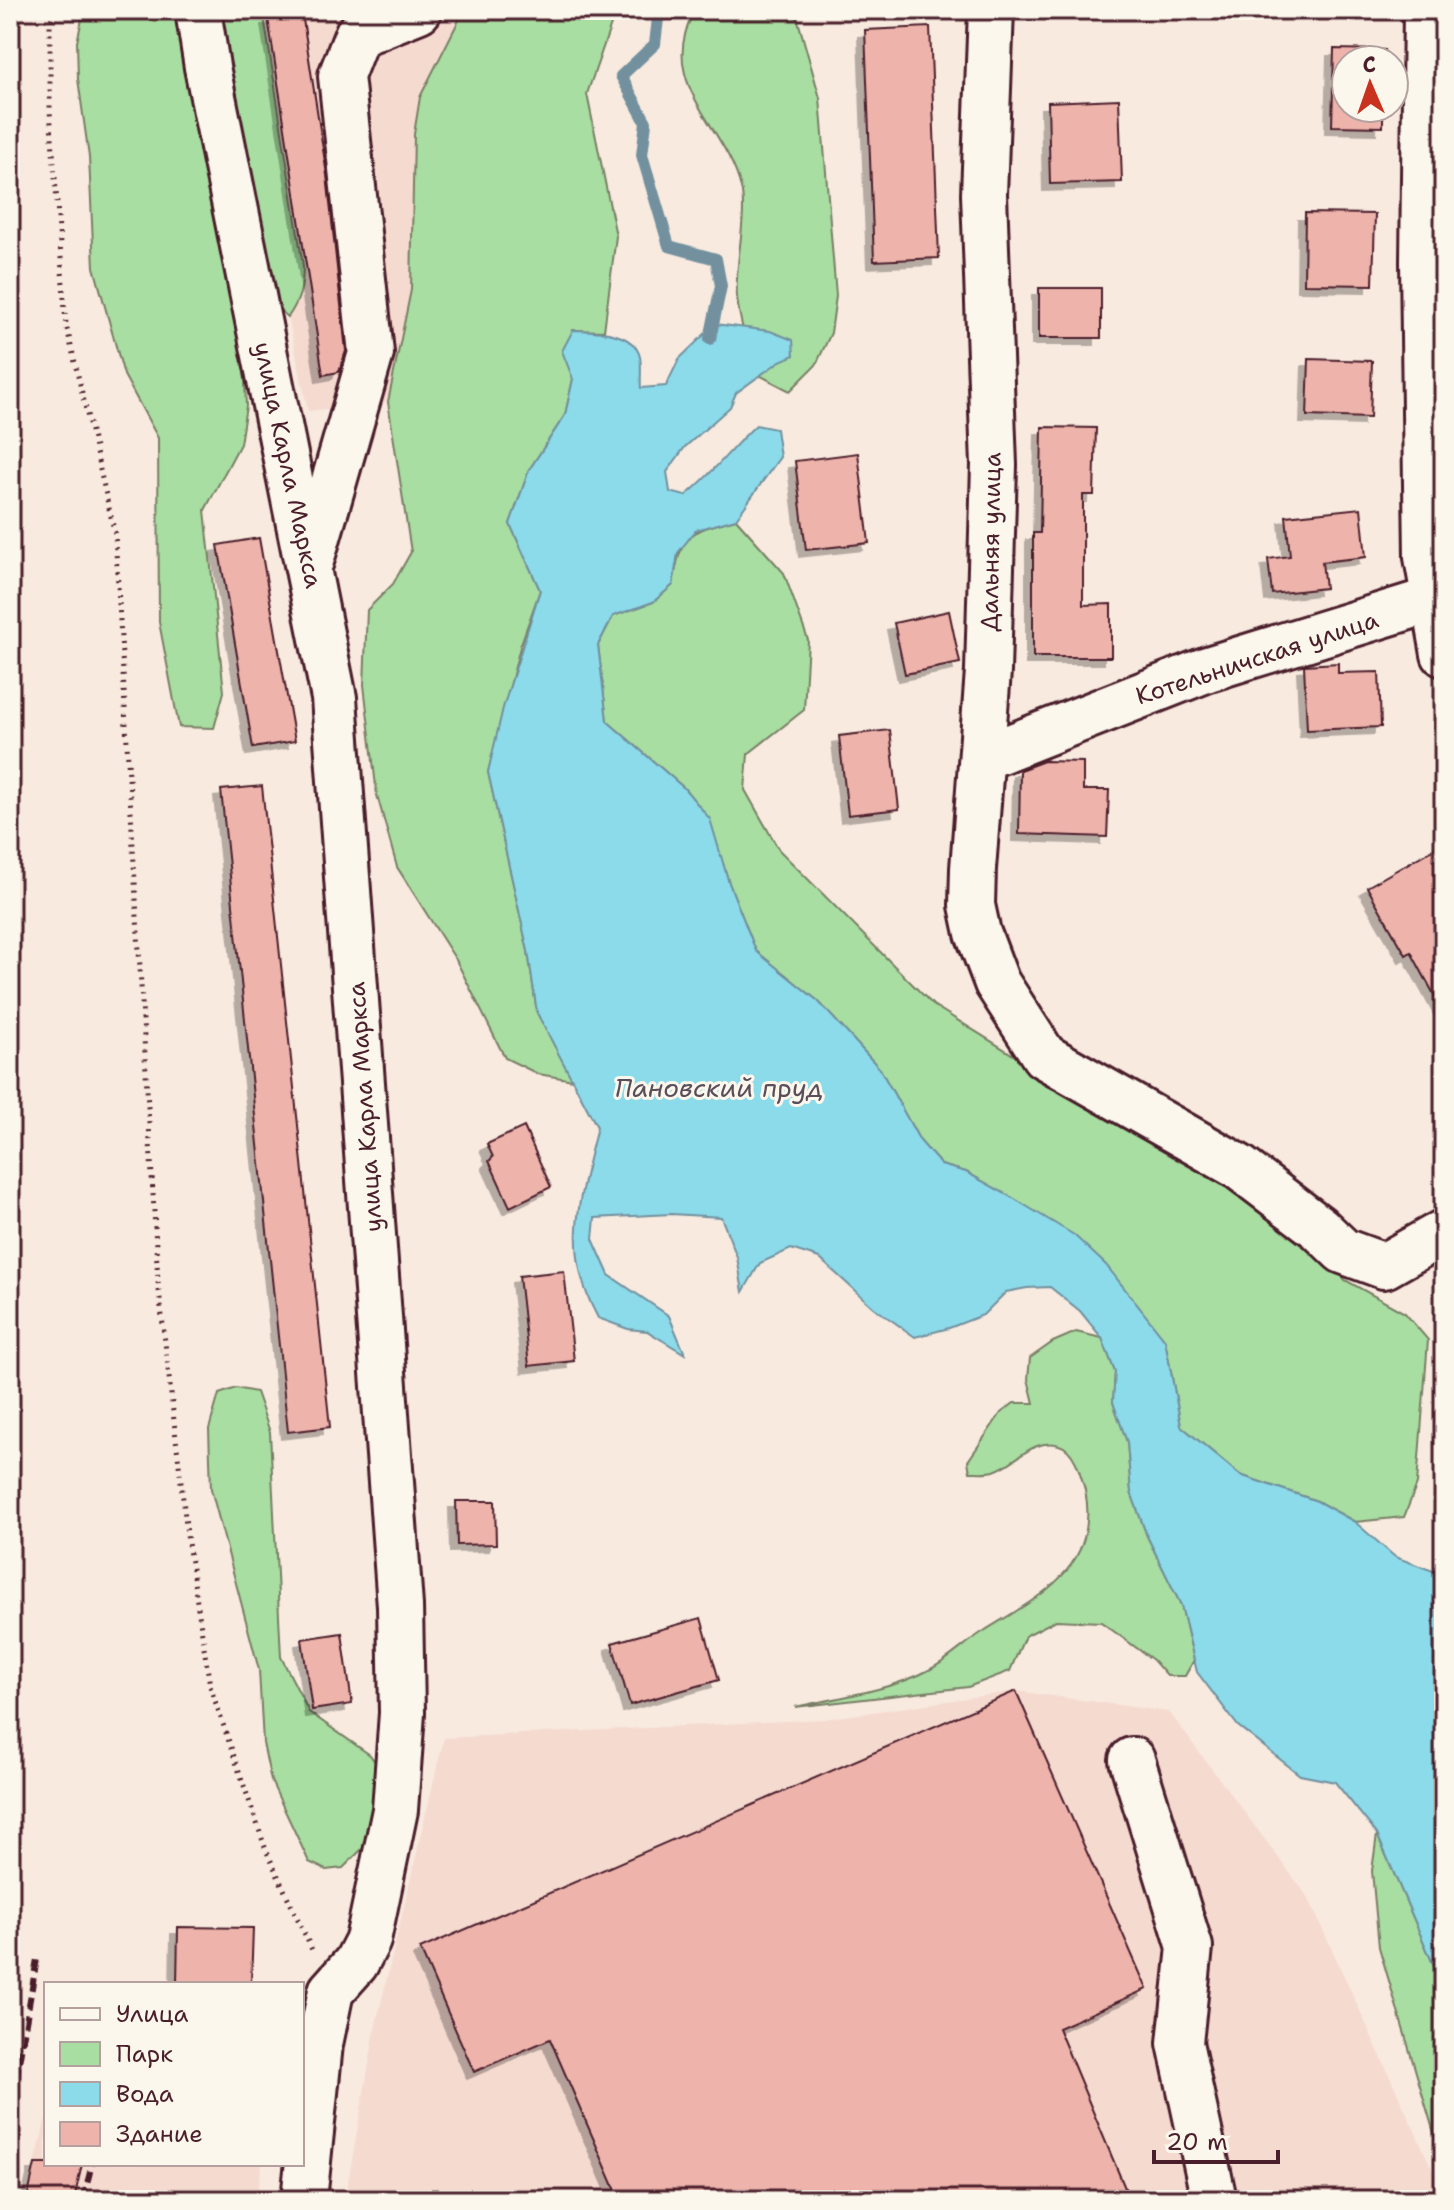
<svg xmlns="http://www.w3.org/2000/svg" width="1454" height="2210" font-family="'Shantell Sans',sans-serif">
	<defs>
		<filter id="shadow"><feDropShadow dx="-7" dy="7" stdDeviation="0" flood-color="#0004"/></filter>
	</defs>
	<rect width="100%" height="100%" fill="#f8eadf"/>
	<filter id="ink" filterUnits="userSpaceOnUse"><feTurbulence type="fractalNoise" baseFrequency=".0125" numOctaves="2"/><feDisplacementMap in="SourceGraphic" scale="16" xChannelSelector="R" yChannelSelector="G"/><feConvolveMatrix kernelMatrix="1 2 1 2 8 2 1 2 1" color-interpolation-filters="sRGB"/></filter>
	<g filter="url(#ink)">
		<path fill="#f5dad0" d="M224,10h240l-44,87 -6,37 -3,156 -23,112 -80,9z
			M1016,1691l153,21 139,185 136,298v5h-1099l31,-176 68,-286 380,-19z
			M46,2117v47h216l-5,36h-230z"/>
		<path fill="#a8dea1" stroke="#797e66" stroke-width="2" d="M84,10h90l53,167 16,155 3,74 -6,38 -35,66 19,182 -10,36 -35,-1 -20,-105 -1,-184 -34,-63 -30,-108 -5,-110 -11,-78 -1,-37z
			M221,10h42l40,256c0,21 -3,34 -15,51l-13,-11 -6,-16z
			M464,10h152l-29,84 29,142 -12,95 -31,-1v49l-8,36 -36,55 -19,54 30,66 -20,57 -32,125 40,179 9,62 36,67 -35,-6 -33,-16 -49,-98 -59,-93 -20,-72 -13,-110 3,-75 26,-26 18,-32 -23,-150 23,-112 3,-156 6,-37z
			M695,10h100l25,88 16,198 -5,37 -15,32 -26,26 -31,-16 -6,-6c-5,-23 -14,-48 -16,-72 -3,-30 11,-82 4,-109 -16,-65 -87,-105 -46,-178z
			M736,519l48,54 24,67 -4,70 -56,44 -3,36 34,60 154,155 156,97 215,124 41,54 60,33 23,27 -11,144 -13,33 -49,5 -38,-21 -77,-26 -59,-49 -16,-86 -128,-127 -71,-41 -25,-7 -21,-24 -40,-72 -62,-68 -62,-50 -27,-68 -20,-64 -25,-31 -77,-67 -9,-76 15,-29 40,-14 20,-17c8,-52 14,-53 63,-66z
			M1076,1332l26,6 13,34 -2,30 14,40 4,50 16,44 34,69 13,55 -9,16h-18l-14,-16 -52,-38 -45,-2 -31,16 -15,35 -42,16 -173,20c41,-9 97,-17 134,-37 20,-10 36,-27 55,-39 54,-34 117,-63 101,-141 -4,-14 -10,-41 -26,-45 -26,-8 -43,19 -65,26 -7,2 -17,1 -24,1l-2,-11 33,-48 13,-10h20l-6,-24 2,-21 23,-16z
			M236,1388l20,4 14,40 11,225 28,55 61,43 11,15 -12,72 -26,26 -17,2 -17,-8 -38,-81 -8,-38 -4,-73 -48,-181 -2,-60 10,-35z
			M1377,1834l67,155v178l-65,-220 -7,-76z"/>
		<path fill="#8cdbea" stroke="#72909e" stroke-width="2" d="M715,324l55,7 23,9 1,15 -14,6 -44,32 -6,14 -45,40 -18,25 3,20 15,4c27,-21 46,-48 71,-71l20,4 4,28 -44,62 -40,11 -18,23 -5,32 -20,17 -40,14 -15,29 9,76 77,67 26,31 19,64 27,68 62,50 62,68 40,72 21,24 25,7 47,26 61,37 32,30 59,75 16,86 59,49 77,26 38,21 40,35 49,18v414l-67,-155 -42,-52 -35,-7 -62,-49 -41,-54 -16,-67 -34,-69 -16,-44 -4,-50 -14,-40 2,-30 -13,-34 -22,-27 -30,-24 -23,1 -21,4 -23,23 -34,13 -34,9 -42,-30 -54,-49 -28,-9 -31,14 -17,29 -6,-35 -16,-40 -50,-3 -76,4 -2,21 16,36 60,41 16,38 -38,-23 -19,-2 -30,-11c-37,-67 -18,-121 -1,-191l-60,-114 -9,-62 -40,-179 15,-64 37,-118 -30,-66 19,-54 36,-55 8,-36 -11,-28 11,-21c20,1 61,0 67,27 2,10 0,22 1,31l25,-2 13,-27z"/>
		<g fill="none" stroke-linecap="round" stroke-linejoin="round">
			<path stroke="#72909e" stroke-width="12" d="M659,10l-4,34 -34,32 25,46 -4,33 27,91 47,13 5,27 -11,53"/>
		</g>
		<path fill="#eeb4ac" stroke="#4a1f2b" stroke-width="2" filter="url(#shadow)" d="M302,13l25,162 19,176 -7,21 -16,3 -55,-357z
			M930,27l9,231 -65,3 -9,-231z
			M1334,49l51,1 -1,10h-38v48h37v19l-51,-1z
			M1119,99l3,83 -72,2 -2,-82z
			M1305,213l70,1 -2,71 -69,-1z
			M1039,288h62v50h-62z
			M1309,359l63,2 -2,57 -63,-2z
			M1042,427l54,1 -2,67h-11v110l28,-1v53h-78v-124h7z
			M858,453l11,90 -63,7 -11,-89z
			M1361,508l5,49 -44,5 3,26 -53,6 -4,-35 22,-3 -4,-40z
			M259,538l36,203 -42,7 -35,-203z
			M949,611l11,52 -55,11 -11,-51z
			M1338,663v10l41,-1 2,55 -74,3 -3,-65z
			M890,730l9,79 -51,6 -9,-79z
			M1044,761l39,1v28h26l-2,47 -88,-3 1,-64z
			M262,786l68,641 -42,5 -67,-642z
			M1444,843v170l-33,-61 -5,3 -39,-68z
			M524,1127l27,60 -41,20 -21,-46 4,-4 -6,-13z
			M564,1271l10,90 -45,5 -10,-90z
			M456,1501h39l1,43 -39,1z
			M701,1618l18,62 -89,25 -18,-62z
			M342,1633l10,71 -40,6 -10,-71z
			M1016,1691l131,298 -89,39 72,172h-510l-70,-161 -76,33 -54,-123z
			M178,1927l75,1 -2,56h-74z
			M35,2164h47l-8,36h-47z"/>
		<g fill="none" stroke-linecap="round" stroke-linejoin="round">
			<g stroke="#4a1f2b" stroke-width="50">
				<path id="minor" d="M198,10l9,57 127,631 66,908 2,107 -7,97 -27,130 -12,23 -25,28 -11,53 -16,156
					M991,10l-7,184 10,271 -6,206 -15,198 -1,36 6,28 19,50 47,73 195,111 80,61 24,23 41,15 60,-34
					M1426,10l-3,252 4,295 17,97
					M311,561l60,-208 -30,-277 16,-41 62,-25
					M982,758l226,-89 236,-73
					M1132,1760l58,187 -10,96 34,157"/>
			</g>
			<path stroke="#4a1f2b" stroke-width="5" stroke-dasharray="2 6" stroke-linecap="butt" d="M54,10l-4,14v87l16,213 49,210 43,747 30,262 22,143 56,164 46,100"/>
			<use href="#minor" stroke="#fbf7ec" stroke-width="44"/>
			<path stroke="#4a1f2b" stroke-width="6" stroke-dasharray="12 6" stroke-linecap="butt" d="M10,2114l27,-155
				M83,2200l9,-36"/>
		</g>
	</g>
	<g text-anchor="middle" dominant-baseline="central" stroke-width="6" stroke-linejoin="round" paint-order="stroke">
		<g font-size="24" fill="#4a1f2b" stroke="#fbf7ec">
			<text transform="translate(288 465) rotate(78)">улица Карла Маркса</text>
			<text transform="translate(991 542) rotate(-89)">Дальняя улица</text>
			<text transform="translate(1257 658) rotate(-18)">Котельничская улица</text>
			<text transform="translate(365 1107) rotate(-94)">улица Карла Маркса</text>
		</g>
		<g font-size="26" font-style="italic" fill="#5a4e5b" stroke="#fbf7ec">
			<text x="719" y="1087">Пановский пруд</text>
		</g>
	</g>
	<rect width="1454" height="2210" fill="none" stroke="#fbf7ec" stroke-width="40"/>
	<rect x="20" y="20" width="1414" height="2170" fill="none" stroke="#4a1f2b" stroke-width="3" filter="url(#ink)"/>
	<rect x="44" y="1982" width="260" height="184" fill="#fbf7ec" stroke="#b4a19f" stroke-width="2"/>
	<rect x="60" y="2008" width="40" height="12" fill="#fbf7ec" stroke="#b4a19f" stroke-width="2"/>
	<text x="116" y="2022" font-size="24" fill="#4a1f2b">Улица</text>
	<rect x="60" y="2042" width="40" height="24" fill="#a8dea1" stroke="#b4a19f" stroke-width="2"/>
	<text x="116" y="2062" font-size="24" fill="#4a1f2b">Парк</text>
	<rect x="60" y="2082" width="40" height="24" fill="#8cdbea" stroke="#b4a19f" stroke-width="2"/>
	<text x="116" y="2102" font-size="24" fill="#4a1f2b">Вода</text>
	<rect x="60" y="2122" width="40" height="24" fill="#eeb4ac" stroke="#b4a19f" stroke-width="2"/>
	<text x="116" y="2142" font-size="24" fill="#4a1f2b">Здание</text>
	<g transform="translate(1370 84) rotate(358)"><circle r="38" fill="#fbf7ec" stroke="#b4a19f" stroke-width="2"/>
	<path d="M0-6L14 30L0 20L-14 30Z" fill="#c8321e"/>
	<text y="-12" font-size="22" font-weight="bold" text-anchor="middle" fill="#4a1f2b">С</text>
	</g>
	<path d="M1154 2150v12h124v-12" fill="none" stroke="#4a1f2b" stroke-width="4"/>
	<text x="1166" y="2150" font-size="24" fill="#4a1f2b" stroke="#fbf7ec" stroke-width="6" paint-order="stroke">20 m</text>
</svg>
